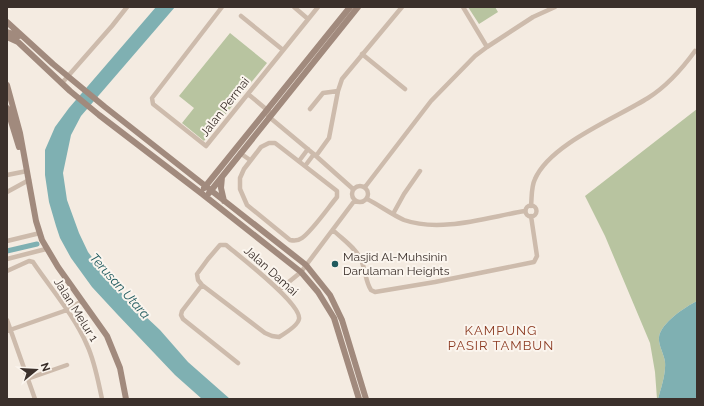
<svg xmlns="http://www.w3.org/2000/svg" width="704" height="406" font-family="Raleway,sans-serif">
	<rect width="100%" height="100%" fill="#f4ebe1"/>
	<path fill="#b8c4a0" d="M468,7h27l3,5 -19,12z
		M230,33l37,30 -63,78 -22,-18 12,-15 -15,-12z
		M697,109v192c-12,6 -36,22 -38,36 -1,8 5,17 6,25 1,12 -4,26 -7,37h-1l-2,-27 -5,-29 -45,-107 -20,-40z"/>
	<path fill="#7fb0b2" d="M156,7h19l-94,109 -10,19 -8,38 4,27 12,33 9,19 18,24 22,24 32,30 28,32 42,37h-28l-27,-24 -58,-61 -25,-27 -21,-29 -11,-20 -4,-12 -7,-24 -4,-27v-25l10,-23 14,-19z
		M697,301v96l-3,2h-36c3,-11 8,-25 7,-37 -1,-8 -7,-17 -6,-25 2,-14 26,-30 38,-36z"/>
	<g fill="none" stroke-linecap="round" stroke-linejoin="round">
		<path stroke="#7fb0b2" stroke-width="5" d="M7,251l30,-7"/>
		<path stroke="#cdbbac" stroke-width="4.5" d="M222,7l-70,91 1,6 53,42 112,-139
			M294,7l14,12
			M463,7l24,40
			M241,16l42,34
			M362,54l43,35
			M62,83l50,-57 15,-19
			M248,94l24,20
			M310,109l13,-16 15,-2
			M268,116l48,40 37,33
			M269,143h6l4,3 58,45v6c-9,11 -25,34 -35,41 -4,3 -8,3 -12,2l-43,-35 -7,-16v-11l4,-9 17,-22z
			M240,153l10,7
			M316,156l13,-18 9,-47 4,-12 60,-72
			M299,161l9,-12
			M305,166l9,-12
			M7,175l20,-4
			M352 194a8 8 0 1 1 16 0a8 8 0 1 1-16 0Z
			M365,187l66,-86 44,-45 12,-9 46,-30 22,-10
			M7,192l22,-12
			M367,199c12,6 24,15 37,21 37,13 84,-3 121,-9
			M525.5 211a5.5 5.5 0 1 1 11 0a5.5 5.5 0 1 1-11 0Z
			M531,206c1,-9 0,-19 4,-27 15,-35 81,-61 113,-81 19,-12 34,-29 47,-47
			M393,214l11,-20 16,-23
			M333,230c9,9 23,18 28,30 5,10 4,21 10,30l4,2 60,-10 99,-20 3,-6 -6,-40
			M7,241l33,-8
			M220,245h6c13,11 76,59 73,74 -1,6 -15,15 -20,18l-7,-1 -7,-3 -63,-48 -4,-5 -1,-6 11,-15z
			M7,259l39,-10
			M7,271l22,-10 4,1 2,3c18,26 40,52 52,80 8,17 11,36 15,54
			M202,285l-20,26 -1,4 2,4 55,44
			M279,290l22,-18 54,-72
			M7,320l28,79
			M7,331l60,-21 15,-9
			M27,379l40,-14"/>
		<path stroke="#a18a7d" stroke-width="6" d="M7,22l46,42 52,43 201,158 24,30 12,25 24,79
			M7,32l12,4
			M7,37l11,5 52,49 29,24 102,78 100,79 17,20 16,26 25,81
			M7,85l13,48 16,88 6,19 16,27 49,69 13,32 6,31
			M7,108l12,39
			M222,177l-1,11 3,13
			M204,188l146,-181
			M209,193l149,-186"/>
	</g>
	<circle fill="#1f5a5e" stroke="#fbf5ee" stroke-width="1.5" cx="335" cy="264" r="4"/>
	<g text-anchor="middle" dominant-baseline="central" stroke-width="4" stroke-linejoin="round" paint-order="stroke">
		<g font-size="12" fill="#3b302b" stroke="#fbf5ee">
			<text transform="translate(225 107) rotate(-52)">Jalan Permai</text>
			<text transform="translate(271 271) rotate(42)">Jalan Damai</text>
			<text transform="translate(76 310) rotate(58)">Jalan Melur 1</text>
		</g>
		<g font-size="12" fill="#3b302b" stroke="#fbf5ee" text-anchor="start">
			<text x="343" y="257">Masjid Al-Muhsinin<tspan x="343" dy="14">Darulaman Heights</tspan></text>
		</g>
		<g font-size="13" font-style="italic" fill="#1f5a5e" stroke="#fbf5ee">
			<text transform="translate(120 286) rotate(48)">Terusan Utara</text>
		</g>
		<g font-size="13" letter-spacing="1" fill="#8c3b22" stroke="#fbf5ee">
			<text x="501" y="330">KAMPUNG<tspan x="501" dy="15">PASIR TAMBUN</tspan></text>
		</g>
	</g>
	<rect width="704" height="406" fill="none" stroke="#3b302b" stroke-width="16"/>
	<g transform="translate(36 370) rotate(72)" stroke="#fbf5ee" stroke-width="3" paint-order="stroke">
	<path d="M0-3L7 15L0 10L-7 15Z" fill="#3b302b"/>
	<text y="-6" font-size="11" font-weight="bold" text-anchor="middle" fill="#3b302b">N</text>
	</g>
</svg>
